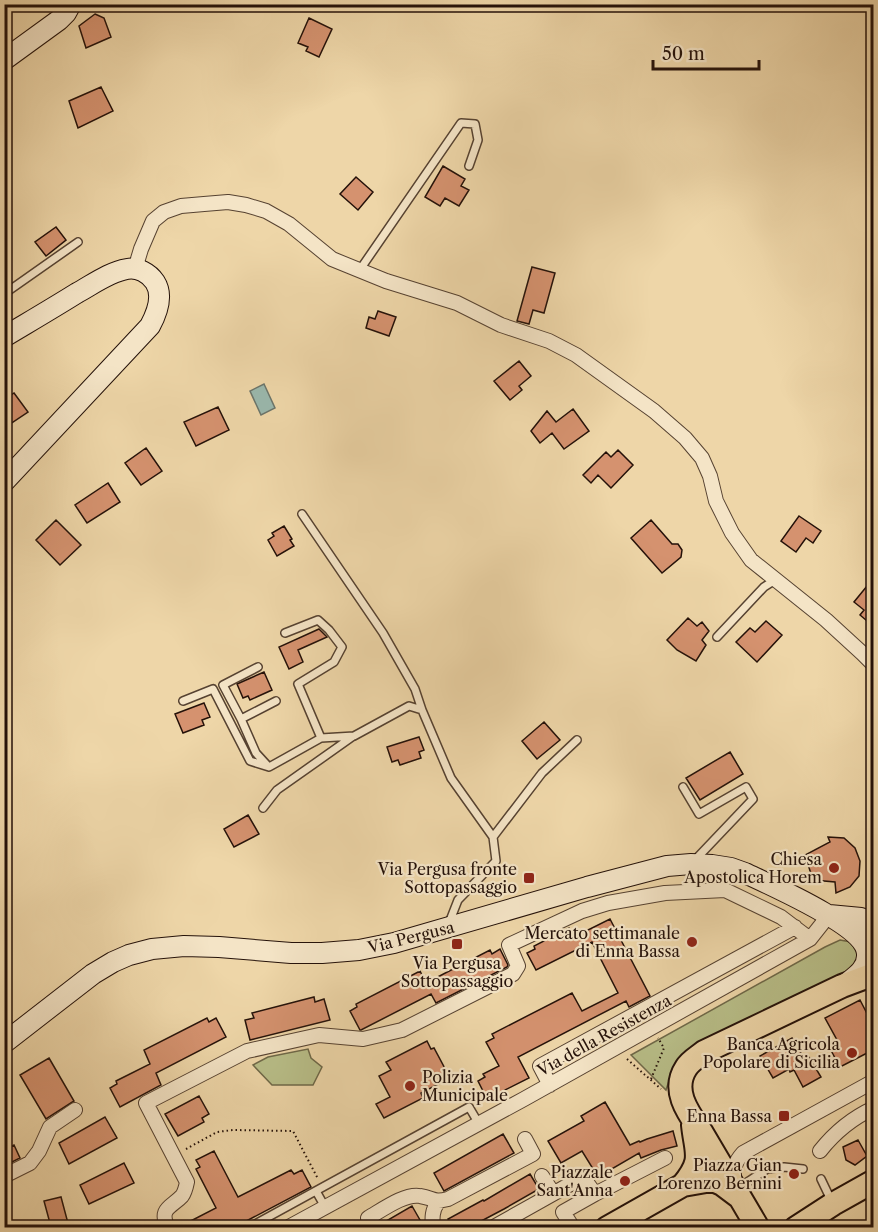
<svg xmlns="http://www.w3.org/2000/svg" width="878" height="1232" font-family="'Libre Caslon Text',serif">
	<rect width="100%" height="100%" fill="#eed6a8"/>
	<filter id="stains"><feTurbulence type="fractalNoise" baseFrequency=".00333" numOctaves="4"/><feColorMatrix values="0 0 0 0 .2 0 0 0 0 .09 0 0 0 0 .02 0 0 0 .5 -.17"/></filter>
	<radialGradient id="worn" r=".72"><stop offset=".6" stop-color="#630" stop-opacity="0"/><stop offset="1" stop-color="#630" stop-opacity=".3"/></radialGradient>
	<path fill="#b8be88" stroke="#6e6848" stroke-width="1.5" d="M840,940l11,2 9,17 -13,16 -164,79 -11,17 -6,19 -35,-35 194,-108z
		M308,1049l3,9 11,9 -9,18h-41l-19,-20 15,-8z"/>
	<path fill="#9ab8ad" stroke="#6b756b" stroke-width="1.5" d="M264,384l11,24 -14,7 -11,-24z"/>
	<path fill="#d5926f" stroke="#241109" stroke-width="1.5" d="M95,14l9,4 7,19 -25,11 -7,-22z
		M309,18l23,11 -13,28 -13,-6 2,-4 -10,-4z
		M101,87l12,24 -35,17 -9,-27z
		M443,166l22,13 -4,7 8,4 -10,16 -14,-8 -5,8 -15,-9z
		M356,177l17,15 -15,18 -18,-16z
		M56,227l10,13 -20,16 -11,-14z
		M532,267l23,6 -11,40 -11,-3 -4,14 -12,-3z
		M378,311l18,6 -7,19 -23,-8 3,-11 6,2z
		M519,361l12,15 -12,10 3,4 -12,10 -16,-19z
		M14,393l14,19 -24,16v-28z
		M218,407l11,23 -33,16 -12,-24z
		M573,409l16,22 -25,18 -12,-16 -12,10 -9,-12 16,-20 9,11z
		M146,448l16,23 -21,14 -16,-22z
		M618,450l15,15 -22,23 -13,-13 -7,8 -8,-8 23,-23 5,5z
		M108,483l12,19 -33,21 -12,-18z
		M799,516l22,15 -8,12 -7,-5 -10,14 -15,-11z
		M56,520l25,25 -21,20 -24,-25z
		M651,520l21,24h6l4,6 -1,7 -19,16 -31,-35z
		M284,526l8,13 -2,1 4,6 -17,10 -9,-16 6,-4 -2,-3z
		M867,586l6,5v35l-13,-11 4,-5 -10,-8z
		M688,618l9,8 5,-4 7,9 -7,9 4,5 -10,16 -19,-11 -10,-10z
		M766,621l16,14 -25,27 -21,-20 14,-14 5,4z
		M319,629l8,8 -29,13 5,12 -14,7 -10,-22z
		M264,672l8,18 -22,10 -2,-4 -5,2 -6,-14z
		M204,703l6,14 -8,3 2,5 -21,8 -8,-19z
		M544,722l16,18 -23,19 -15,-18z
		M419,737l5,13 -5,2 2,6 -21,7 -2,-5 -6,2 -5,-15z
		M730,752l13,22 -43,26 -14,-22z
		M248,815l11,19 -25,13 -10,-18z
		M828,837l16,1 11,10 5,13 -1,15 -9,11 -14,6 -1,-11 -22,-2 -8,-25 25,-13z
		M610,919l40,77 -21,11 -3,-6 -108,56 11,21 -42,21 -9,-18 7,-4 -2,-3 16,-8 -13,-24 8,-4 -2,-4 80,-41 10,18 36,-18 -26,-51 -56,28 -9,-17 8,-4 -1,-3 35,-18 5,9z
		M500,949l8,16 -1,2 -71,36 -5,-9 -70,36h-1l-10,-19 7,-4 -1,-3 64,-33 6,12 64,-33 2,4z
		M314,997l1,5 9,-3 6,21 -80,20 -5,-20 9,-2 -2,-5z
		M860,1000l13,25v25l-33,17 -12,-22 9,-5 -12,-22z
		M207,1018l2,4 7,-4 10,19 -70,36 5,12 -41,22 -10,-19 7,-4 -1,-3 34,-17 -6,-14z
		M792,1038l13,22 4,-3 12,20 -18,10 -9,-17 -4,2 -1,-3 -16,9 -13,-22z
		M427,1041l4,8 3,-1 16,30 -29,15 2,5 -39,20 -8,-14 14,-7 -11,-21 12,-6 -5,-8z
		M49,1058l25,43 -28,18 -26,-44z
		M199,1096l10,18 -7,4 2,4 -26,14 -13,-22z
		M605,1102l25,43 9,-4 1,1 7,-3 26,-8 4,15 -16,4 -20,8 -2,-5 -41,24 -16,-26 -21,12 -13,-22 36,-20 -3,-5z
		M105,1117l12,21 -48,26 -10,-21z
		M503,1134l11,19 -70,38 -10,-18z
		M858,1140l9,16 -12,9 -9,-5 -3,-13z
		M14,1145l6,13 -14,7 -2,-3v-12z
		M214,1151l24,46 53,-27 3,4 8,-4 9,17 -76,40h-56l37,-19 -20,-39 4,-2 -4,-7z
		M124,1163l10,20 -45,21 -9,-19z
		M530,1174l9,15 -35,20 -34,18h-17l-5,-8 35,-19 1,1z
		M61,1197l8,30h-18l-7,-26z
		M412,1206l12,21h-42l-1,-3z"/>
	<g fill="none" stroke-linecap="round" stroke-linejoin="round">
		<g stroke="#564231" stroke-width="10">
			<path id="lane" d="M359,271l102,-148 14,1 3,16 -9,26
				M4,294l74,-52
				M302,514l81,119 32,56 7,21
				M285,633l33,-13 11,10 13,17 -8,15 -36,22 23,54
				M717,637l47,-50 11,-7
				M183,701l30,-12 37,72 19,6 52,-29 33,-2 55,-30 13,4 29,68 42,59 3,24 -38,39 -9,23
				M241,719l-18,-34 35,-18
				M267,765l-11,-12 -15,-34 35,-18
				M683,787l16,27 47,-27 7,12 -58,61
				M263,808l14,-18 75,-53
				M493,837l49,-64 35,-33
				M821,1179l11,23
				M316,1191l9,16
				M743,1191l3,-8 21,-14 17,-2 19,2
				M248,1228l221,-121 10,17"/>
		</g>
		<g stroke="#564231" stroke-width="16">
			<path id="street" d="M137,269l1,-10 3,-10 12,-28 11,-9 17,-6 23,-2 24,-2 18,3 20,6 23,13 43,35 54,22 71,22 44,22 48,16 27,14 78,56 31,27 17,20 8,18 6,25 16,32 19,27 75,60 36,33 12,12
				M550,1085l-10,-19 255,-139
				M820,1151c15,-19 32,-33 54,-43
				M4,1176l26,-13 9,-12 11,-24 25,-17
				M542,1176l11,17
				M735,1182c-3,-13 0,-20 8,-29l131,-72
				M595,1194l70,-36
				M633,1213l8,15
				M168,1228c-10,-20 4,-21 14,-32 3,-4 4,-9 5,-14l-41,-79 101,-52 72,-16 44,4 39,-9 111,-56 5,-8 -9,-21 73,-34 26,-8 57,-10 60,-3 56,27 29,22
				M287,1228l237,-129 286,-160 19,-24
				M373,1228l-5,-10c14,-8 37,-25 52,-22 14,2 13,7 28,3l85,-45 -8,-15
				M433,1228c-1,-10 -1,-18 5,-26
				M492,1228l91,-51 12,17 -32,18 10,16"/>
		</g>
		<g stroke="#241109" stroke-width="22">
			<path id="secondary" d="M4,60l55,-40 7,-7 5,-9
				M4,337c25,-15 49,-29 73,-44 15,-8 32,-21 50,-24 11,-2 22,4 28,13 9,14 2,31 -5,44l-146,156
				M829,915l32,3 13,7
				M4,1043l89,-69 20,-12 16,-7 23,-6 32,-3 35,1 72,6h31l37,-3 35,-7 193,-56 80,-21 24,-2 21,1 19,3 14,5c25,12 121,53 122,81 1,14 -11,22 -20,29"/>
		</g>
		<g stroke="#241109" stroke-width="26">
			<path id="primary" d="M683,1185c21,-26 13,-31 10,-60
				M607,1228l76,-43 23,-4h9l7,3 16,12
				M758,1228l-56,-95c-13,-19 -31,-42 -16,-65 4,-7 12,-11 18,-16l138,-66 32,-12
				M796,1228l37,-24 41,-23"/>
		</g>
		<path stroke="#241109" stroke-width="2" stroke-dasharray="1.5 3" stroke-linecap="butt" d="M627,1059l34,30
			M651,1079l13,-31 -6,-10
			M186,1149l31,-17 16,-2 60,1 25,48"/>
		<use href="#lane" stroke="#f4e4c6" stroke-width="7"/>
		<use href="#street" stroke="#f4e4c6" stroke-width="14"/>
		<use href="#secondary" stroke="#f4e4c6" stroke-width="20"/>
		<use href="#primary" stroke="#eed6a8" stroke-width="22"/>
	</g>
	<g fill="#8f2418" stroke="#f4e4c6" stroke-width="2">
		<circle cx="834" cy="868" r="6"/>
		<rect x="523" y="872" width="12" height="12" rx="3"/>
		<circle cx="692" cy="942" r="6"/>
		<rect x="451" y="938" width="12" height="12" rx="3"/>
		<circle cx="852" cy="1053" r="6"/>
		<circle cx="410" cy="1086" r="6"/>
		<rect x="778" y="1110" width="12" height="12" rx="3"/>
		<circle cx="794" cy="1174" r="6"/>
		<circle cx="625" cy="1181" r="6"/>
	</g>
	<g text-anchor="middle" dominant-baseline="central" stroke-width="4.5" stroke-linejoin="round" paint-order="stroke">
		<g font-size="16" fill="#241109" stroke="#f4e4c6" text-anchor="end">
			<text x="822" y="859">Chiesa<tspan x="822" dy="18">Apostolica Horem</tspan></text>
			<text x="517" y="869">Via Pergusa fronte<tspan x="517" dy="18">Sottopassaggio</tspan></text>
			<text x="680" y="933">Mercato settimanale<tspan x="680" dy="18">di Enna Bassa</tspan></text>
			<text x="457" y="963" text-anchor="middle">Via Pergusa<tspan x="457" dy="18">Sottopassaggio</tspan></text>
			<text x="840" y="1044">Banca Agricola<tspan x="840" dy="18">Popolare di Sicilia</tspan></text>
			<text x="422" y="1077" text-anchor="start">Polizia<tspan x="422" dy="18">Municipale</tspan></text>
			<text x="772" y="1116">Enna Bassa</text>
			<text x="782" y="1165">Piazza Gian<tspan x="782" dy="18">Lorenzo Bernini</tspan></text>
			<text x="613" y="1172">Piazzale<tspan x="613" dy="18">Sant'Anna</tspan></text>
		</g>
		<g font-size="16" fill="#241109" stroke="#f4e4c6">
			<text transform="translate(411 937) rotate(-14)">Via Pergusa</text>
			<text transform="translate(604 1035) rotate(-29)">Via della Resistenza</text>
		</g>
	</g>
	<rect width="878" height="1232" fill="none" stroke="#eed6a8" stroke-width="24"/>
	<rect x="6" y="6" width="866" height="1220" fill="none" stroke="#241109" stroke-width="3"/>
	<rect x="12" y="12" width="854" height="1208" fill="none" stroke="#241109" stroke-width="1.5"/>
	<path d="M653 60v9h106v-9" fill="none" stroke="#241109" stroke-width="3"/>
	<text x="662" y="60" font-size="18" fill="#241109" stroke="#f4e4c6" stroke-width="4.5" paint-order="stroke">50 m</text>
	<rect width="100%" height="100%" filter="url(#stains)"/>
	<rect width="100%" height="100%" fill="url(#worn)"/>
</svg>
